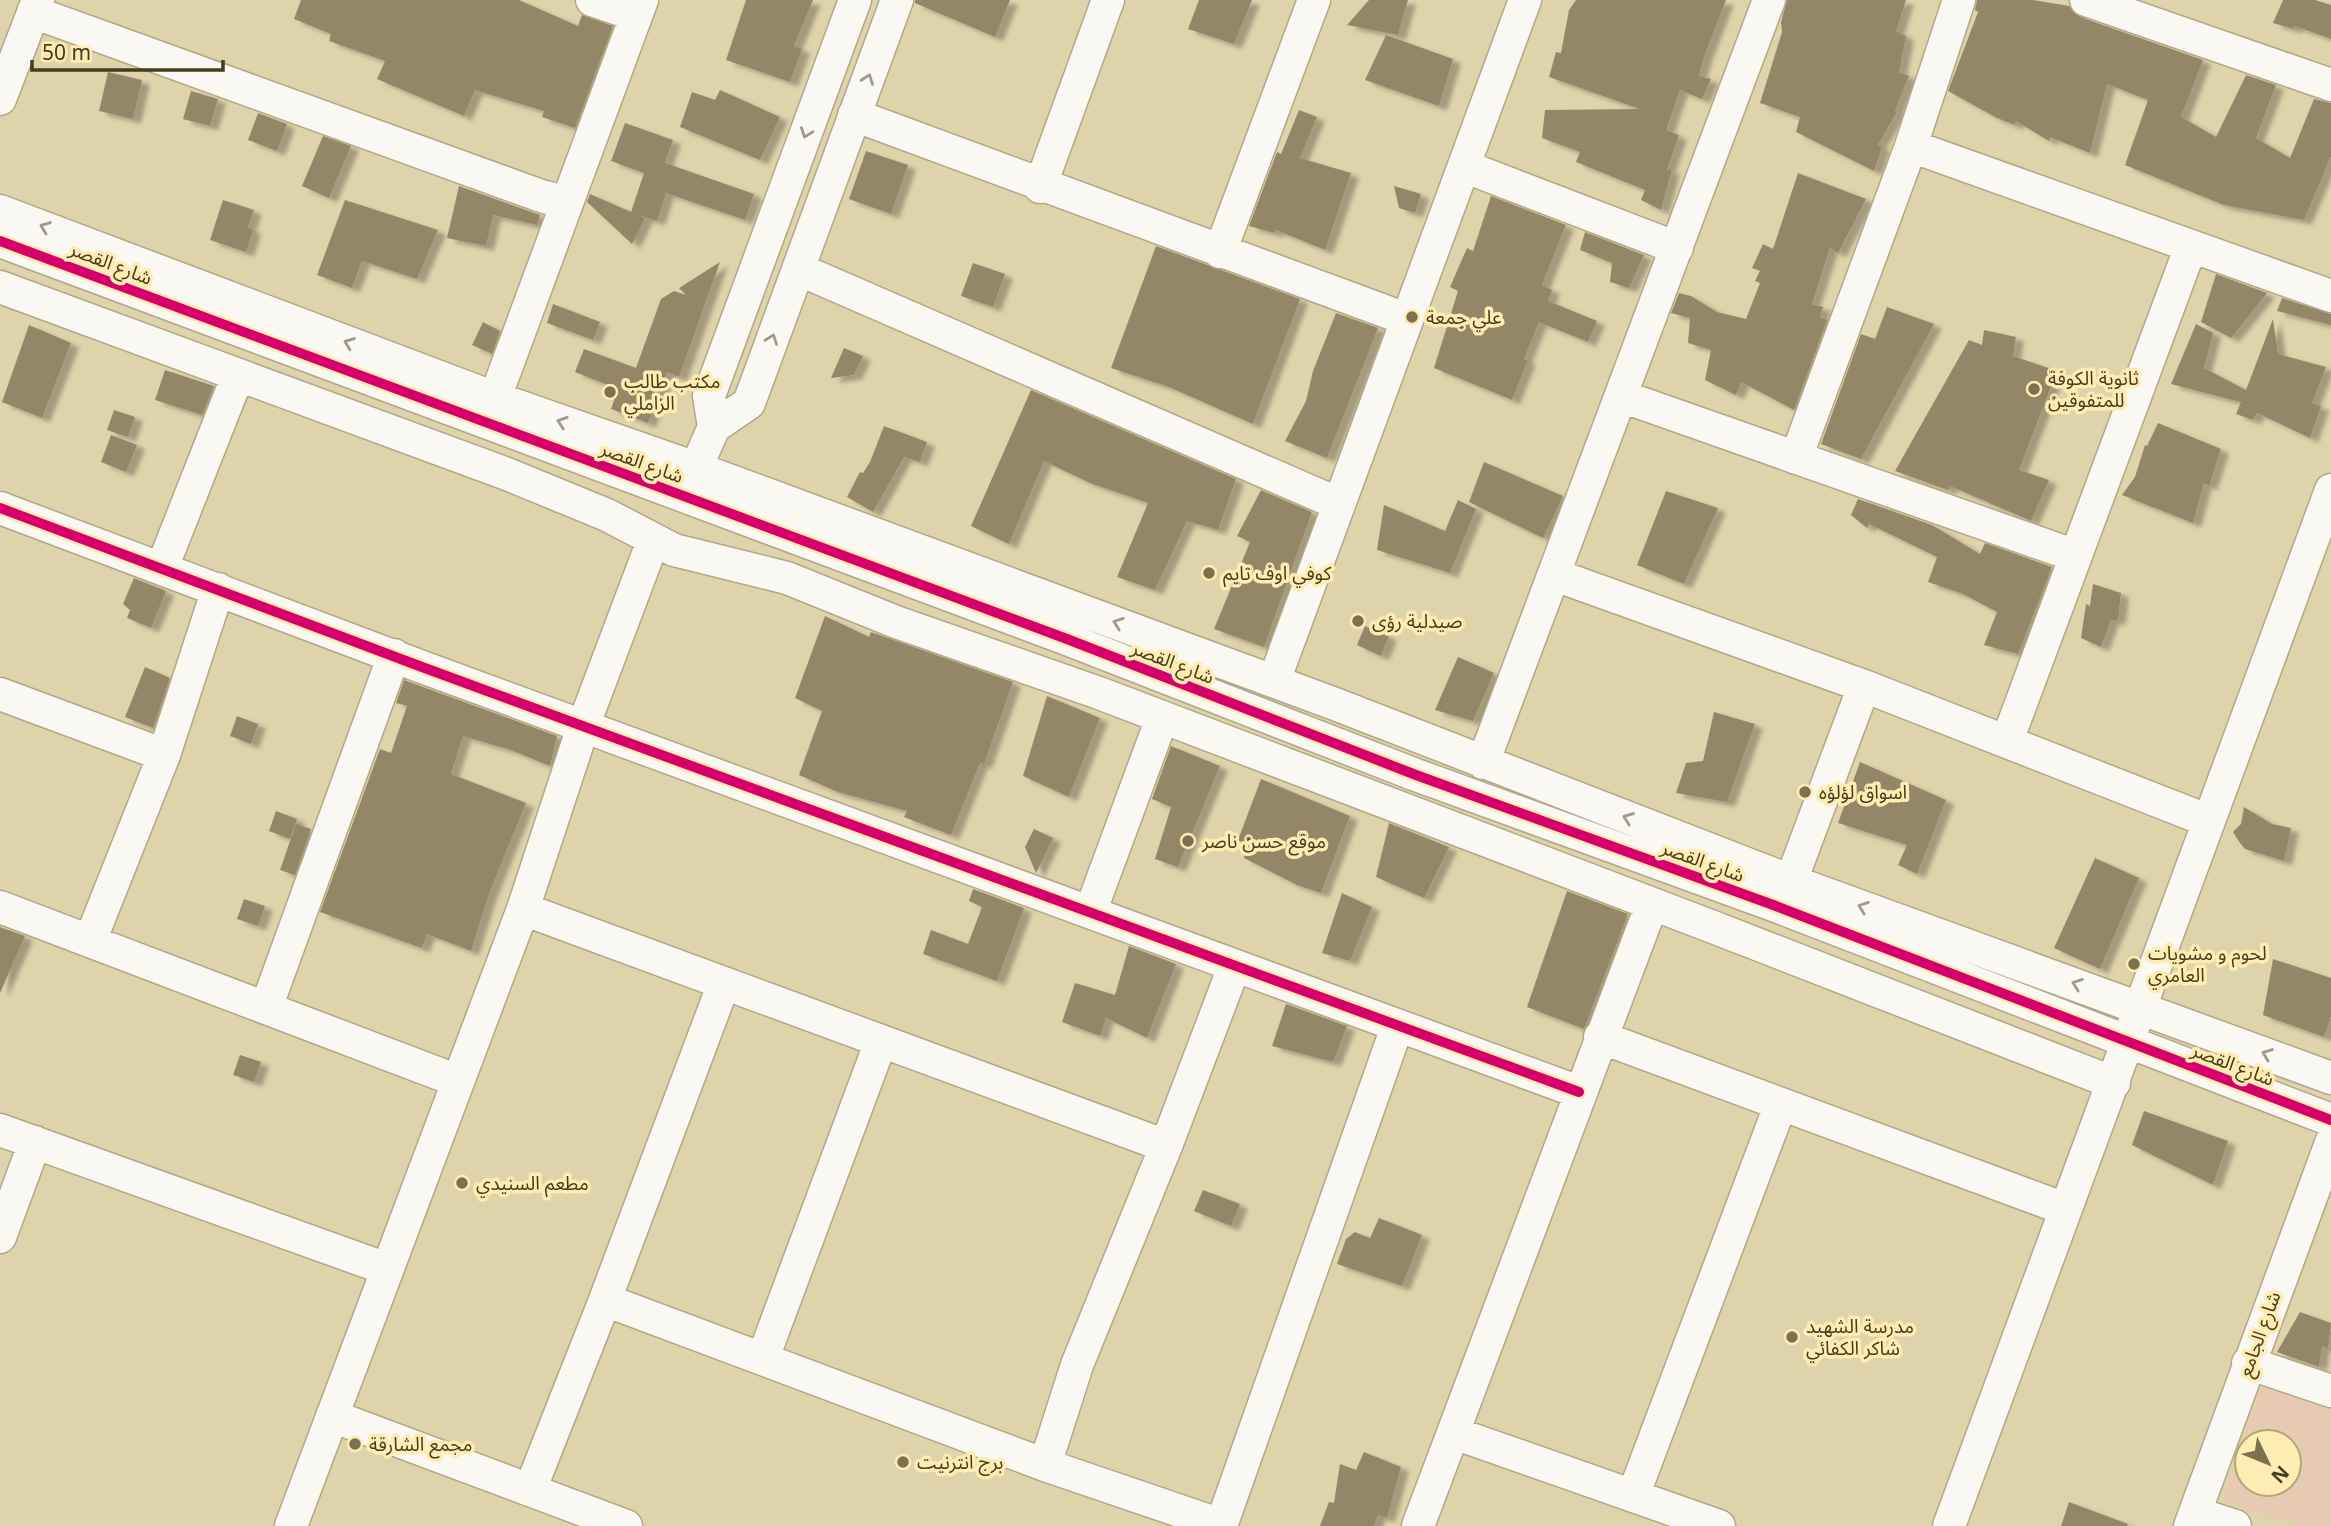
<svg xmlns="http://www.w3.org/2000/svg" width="2331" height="1526" font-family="'Noto Sans','Noto Sans Arabic',sans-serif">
	<defs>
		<filter id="shadow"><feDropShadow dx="8" dy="4.5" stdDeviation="2" flood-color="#0004"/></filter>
	</defs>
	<rect width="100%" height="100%" fill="#dfd3ab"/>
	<path fill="#e6cab2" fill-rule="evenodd" d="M2262,1384l69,25v117h-33l-75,-25zM2247,1442h42v42h-42z"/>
	<path fill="#948767" filter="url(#shadow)" d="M301,0h218l59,26 4,-11 31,11 -38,102 -33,-11 2,-6 -69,-21 -11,26 -87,-37 8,-18 -56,-20 2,-7 -37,-15z
		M746,0h67l-19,46 8,3 -12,33 -64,-22z
		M915,0h95l-15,37 -80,-34z
		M1199,0h53l-18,44 -46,-15z
		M1369,0h39l-10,35 -51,-10z
		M1576,0h150l-22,57 -5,19 12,3 -9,20 -22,-9 -14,40 13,5 -12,35 5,-1 -11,41 -20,-10 4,-10 -69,-28 4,-10 -38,-14 3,-28 95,-1 -91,-32 7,-25 5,1 8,-43z
		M1787,0h119l-10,31 10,5 -7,36 10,4 -14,35 2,1 -19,33 4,2 -8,24 -78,-39 4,-15 -40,-14 22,-71 -1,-10z
		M1977,0h56l36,6 11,11 123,43 -22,57 35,20 30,-62 30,10 -20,53 34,20 24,-59 17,4v53l-27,64 -80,-15 -99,-40 23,-65 -41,-16 -17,69 -40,-16 -1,4 -33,-20 -1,4 -18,-7 -49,-27 30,-79 -3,-2z
		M2283,0h32l16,5v34l-36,-13 -1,3 -21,-6z
		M1386,35l67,24 -14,47 -74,-26z
		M108,72l34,8 -9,39 -34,-8z
		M720,90l60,27 -20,43 -80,-33 12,-35 23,8z
		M191,91l27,8 -8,27 -27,-7z
		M1299,110l18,7 -17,41 51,15 -26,77 -49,-20 -1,3 -26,-7 28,-74 4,2z
		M258,113l29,11 -10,27 -29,-11z
		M625,123l48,17 -8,23 89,31 -9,26 -79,-27 -9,28 -19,-6 7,3 -13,26 -45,-42 3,-8 41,18 13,-39 -33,-12z
		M323,136l28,10 -22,52 -27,-12z
		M866,151l42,14 -17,49 -42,-15z
		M1798,173l68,26 -28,54 -8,-5 -18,56 11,3 -3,10 7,3 -33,90 -53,-28 -5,13 -31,-15 6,-30 -23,-7 2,-25 -19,-5 8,-20 12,3 26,16 29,7 14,-36 -5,-2 5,-10 -8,-3 11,-24 10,5z
		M459,186l81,29 -3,10 -44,-10 -7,31 -39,-8z
		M1394,186l27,8 -6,19 -16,-5z
		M1491,196l75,29 -24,60 10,5 -4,11 49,20 -9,21 -49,-20 -15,37 4,1 -16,40 -78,-32 24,-77 -8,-4 17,-39 6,3z
		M223,200l31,10 -6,17 5,3 -7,22 -36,-12z
		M345,200l93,30 -21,49 -55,-18 -10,27 -35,-13z
		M1585,232l59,23 -15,33 -19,-6 2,-19 -32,-13z
		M1156,246l144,53 -47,125 -84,-37 -58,-19z
		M720,262l-41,115 -12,-5 -19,51 -37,-14 7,-20 -43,-17 9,-23 52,19 25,-69 13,-8 12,4 -7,-7z
		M973,263l32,11 -12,33 -32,-11z
		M2216,274l51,19 -36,45 -30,-16z
		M2282,298l49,16v11l-54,-14z
		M553,304l47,18 -7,18 -46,-17z
		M1887,307l47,17 -73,135 -40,-15 40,-110 14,5z
		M1336,313l42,15 -51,130 -42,-17 21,-40 7,-30z
		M2273,319l5,35 48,13 -14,36 9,3 -11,32 -53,-25 -4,7 -17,-6 5,-12 -70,-18 25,-60 17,9 -9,35 42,22z
		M483,322l17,9 -8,23 -20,-9z
		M29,325l42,18 -29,75 -40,-16z
		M1984,330l32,7 -3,19 44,15 -38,99 30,10 -18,41 -81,-35 -2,4 -53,-19 74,-131 13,5z
		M844,348l19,8 -9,19 -23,3z
		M165,370l49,16 -12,29 -47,-15z
		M1031,390l205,89 -18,51 -31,-9 -32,69 -38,-13 31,-74 -58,-20 -46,-22 -35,83 -38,-18z
		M114,410l21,7 -7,20 -21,-7z
		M2158,423l63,26 -12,37 -5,-3 -11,40 -71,-28 13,-18 10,-32 2,1z
		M884,426l43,16 -7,20 -16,-5 -31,55 -26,-15 13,-25 3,1 7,-11z
		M111,435l26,10 -11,27 -25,-10z
		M1484,462l79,34 -20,42 -74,-36z
		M1261,490l51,22 -48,135 -50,-18 36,-87 -13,-6z
		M1666,491l52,17 -34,76 -47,-19z
		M1858,499l74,26 48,29 5,-11 67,24 -34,87 -34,-9 13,-33 -34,-18 -35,-12 9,-25 -68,-33 -2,4 -16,-13z
		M1458,500l18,9 -26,64 -73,-23 7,-45 61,26z
		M134,578l32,13 -15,37 -24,-10 3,-8 -7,-6z
		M2093,584l28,9 -3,27h-7l-10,27 -20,-9 5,-34 4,2z
		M825,616l44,21 2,-5 142,50 -29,82 -4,-1 -29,72 -47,-18 3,-6 -69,-19 -39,-17 23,-64 -27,-13z
		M1365,626l24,10 -8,20 -24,-11z
		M1458,657l36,16 -21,48 -38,-11z
		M145,667l25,11 -17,50 -28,-11z
		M404,680l153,56 -7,30 -39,-16 -48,-14 -12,38 75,29 -37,91 -18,57 -44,-17 -5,14 -102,-36 60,-163 11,4 16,-47 -11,-3z
		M1047,696l53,22 -31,79 -46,-21z
		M1714,712l41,12 -28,78 -51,-9 10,-30 17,-2z
		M237,716l21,8 -7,20 -21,-8z
		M1171,746l49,20 -42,101 -23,-8 16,-52 -19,-8z
		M1860,762l86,38 -29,74 -19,-9 9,-20 -69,-22z
		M1261,779l89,37 -29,77 -24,-8 -53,-27 1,-13 -7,-5z
		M2244,807l28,17 19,4 -7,33 -39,-12 -5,-6 -7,-11 8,-8z
		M276,811l21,8 -7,20 -21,-8z
		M1389,823l60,24 -25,51 -48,-21z
		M296,824l15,5 -16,46 -15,-5z
		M1034,829l19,9 -17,35 -11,-26z
		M2095,858l44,20 -39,91 -46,-21z
		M973,889l51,19 -27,73 -74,-27 8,-24 37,14 14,-37 -13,-6z
		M1567,891l61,23 -44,115 -57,-22z
		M1342,893l30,14 -22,54 -28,-8z
		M244,899l21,7 -7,20 -21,-7z
		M0,927l25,9 -25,57z
		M1129,946l47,18 -29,74 -41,-20 -6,18 -38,-14 13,-39 40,12z
		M2273,959l58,19v38l-7,21 -61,-22z
		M1286,1004l61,22 -14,36 -61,-16z
		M240,1055l21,7 -7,20 -21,-7z
		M2144,1111l84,30 -15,44 -81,-40z
		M1203,1190l37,14 -9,22 -37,-15z
		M1379,1218l43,17 -20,51 -65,-22 9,-25 9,-7 15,6z
		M2300,1312l31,11 -3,25 -6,-2 -3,21 -42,-15z
		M1364,1452l37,15 -14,51 -9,-3 -4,11h-54l9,-24 5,1 6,-39 16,6z
		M2069,1502l59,22 -1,2h-66z"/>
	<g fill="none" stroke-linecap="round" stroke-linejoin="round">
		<g stroke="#b1a888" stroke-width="35">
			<path id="minor" d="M592,0l44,15
				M2086,0l245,85
				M33,12l511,185 23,5
				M0,99l38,-99
				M854,115l552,204
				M1911,146l420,150
				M1466,167l211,81
				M1040,187l68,-187
				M0,211l495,187 201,70 639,236 456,177 540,197
				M0,241l1067,398 349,136 360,131 555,214
				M1220,252l94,-252
				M798,269l541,235
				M0,287l507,187 100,41 67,35 113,28 109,44 203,71 614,234 401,156
				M1621,396l455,160
				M495,398l147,-398
				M714,427l-5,-31 146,-396
				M1796,458l115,-312 48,-146
				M696,468l18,-41 35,-24 148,-403
				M0,508l422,159 1157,425
				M162,568l76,-193
				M1555,575l309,111 345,135
				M1274,681l251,-681
				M0,694l164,61
				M2007,741l184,-495
				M1483,763l286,-763
				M1791,881l73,-195
				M0,907l458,174
				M523,909l643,237
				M1091,910l71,-192
				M90,941l74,-186 54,-166
				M266,1008l128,-353
				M1600,1037l465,172
				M0,1130l387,139
				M0,1237l35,-95
				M605,1300l440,165 176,60
				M763,1358l118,-317
				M2248,1363l83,28
				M332,1416l294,110
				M1454,1433l265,93
				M1045,1465l32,-100 89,-219 68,-179
				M530,1490l75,-190 119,-317
				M1633,1496l147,-390
				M2195,1513l40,13
				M291,1526l232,-617 61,-185 69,-183
				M1221,1526l176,-499
				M1418,1526l234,-622
				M1949,1526l382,-1036
				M2190,1526l141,-383"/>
		</g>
		<use href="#minor" stroke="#faf8f2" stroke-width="32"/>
		<g stroke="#feecb2" stroke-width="15">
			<path id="cycleway" d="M0,241l1067,398 349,136 360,131 555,214
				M0,508l422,159 1157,425"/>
		</g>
		<use href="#cycleway" stroke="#d6006c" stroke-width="10"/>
	</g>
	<defs><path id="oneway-chevron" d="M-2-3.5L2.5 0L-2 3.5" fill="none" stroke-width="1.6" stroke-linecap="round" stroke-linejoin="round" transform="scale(1.75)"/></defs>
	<g stroke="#a09a88">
		<use href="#oneway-chevron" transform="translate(868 79) rotate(-70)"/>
		<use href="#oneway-chevron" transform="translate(806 133) rotate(110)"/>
		<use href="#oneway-chevron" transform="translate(45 227) rotate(-159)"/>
		<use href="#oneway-chevron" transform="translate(772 339) rotate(-70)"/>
		<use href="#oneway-chevron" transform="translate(349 343) rotate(-159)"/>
		<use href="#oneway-chevron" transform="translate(562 422) rotate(-161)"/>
		<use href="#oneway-chevron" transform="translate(1118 623) rotate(-160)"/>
		<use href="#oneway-chevron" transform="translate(1628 818) rotate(-159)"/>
		<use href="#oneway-chevron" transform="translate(1863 907) rotate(-160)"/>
		<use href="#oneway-chevron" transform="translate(2077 984) rotate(-160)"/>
		<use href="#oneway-chevron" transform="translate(2267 1054) rotate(-159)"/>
	</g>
	<g fill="#7c714f" stroke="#feecb2" stroke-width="2.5">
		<circle cx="1412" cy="317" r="7"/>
		<circle cx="2034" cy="389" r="7"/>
		<circle cx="610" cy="392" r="7"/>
		<circle cx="1209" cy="573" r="7"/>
		<circle cx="1358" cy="621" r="7"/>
		<circle cx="1805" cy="792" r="7"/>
		<circle cx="1188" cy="841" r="7"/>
		<circle cx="2134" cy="964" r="7"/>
		<circle cx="462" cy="1183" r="7"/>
		<circle cx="1792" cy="1337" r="7"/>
		<circle cx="355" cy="1444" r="7"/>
		<circle cx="903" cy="1462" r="7"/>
	</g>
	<g text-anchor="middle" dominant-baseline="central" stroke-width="7" stroke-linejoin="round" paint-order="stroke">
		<g font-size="19" fill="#463c1e" stroke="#feecb2">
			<text transform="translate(111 263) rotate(21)">شارع القصر</text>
			<text transform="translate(642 462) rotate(20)">شارع القصر</text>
			<text transform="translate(1173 662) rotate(21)">شارع القصر</text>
			<text transform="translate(1703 861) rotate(20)">شارع القصر</text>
			<text transform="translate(2233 1064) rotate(21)">شارع القصر</text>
			<text transform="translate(2259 1334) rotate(-70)">شارع الجامع</text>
		</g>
		<g font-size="19" fill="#463c1e" stroke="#feecb2" text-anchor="start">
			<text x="1426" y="317">علي جمعة</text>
			<text x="2048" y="378">ثانوية الكوفة<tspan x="2048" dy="22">للمتفوقين</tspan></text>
			<text x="624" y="381">مكتب طالب<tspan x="624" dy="22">الزاملي</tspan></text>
			<text x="1223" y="573">كوفي اوف تايم</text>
			<text x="1372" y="621">صيدلية رؤى</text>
			<text x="1819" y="792">اسواق لؤلؤه</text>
			<text x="1202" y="841">موقع حسن ناصر</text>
			<text x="2148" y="953">لحوم و مشويات<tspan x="2148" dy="22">العامري</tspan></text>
			<text x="476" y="1183">مطعم السنيدي</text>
			<text x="1806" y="1326">مدرسة الشهيد<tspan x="1806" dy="22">شاكر الكفائي</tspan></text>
			<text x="369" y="1444">مجمع الشارقة</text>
			<text x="917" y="1462">برج انترنيت</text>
		</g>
	</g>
	<g transform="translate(2268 1463) rotate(133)"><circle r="33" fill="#feecb2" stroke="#b4a677" stroke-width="2"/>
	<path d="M0-5L12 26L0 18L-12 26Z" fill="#7c714f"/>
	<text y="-10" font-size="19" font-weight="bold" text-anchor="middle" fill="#463c1e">N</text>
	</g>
	<path d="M32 60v10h191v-10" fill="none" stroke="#463c1e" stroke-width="3.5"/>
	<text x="42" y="60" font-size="21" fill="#463c1e" stroke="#feecb2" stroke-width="5" paint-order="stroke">50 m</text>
</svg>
